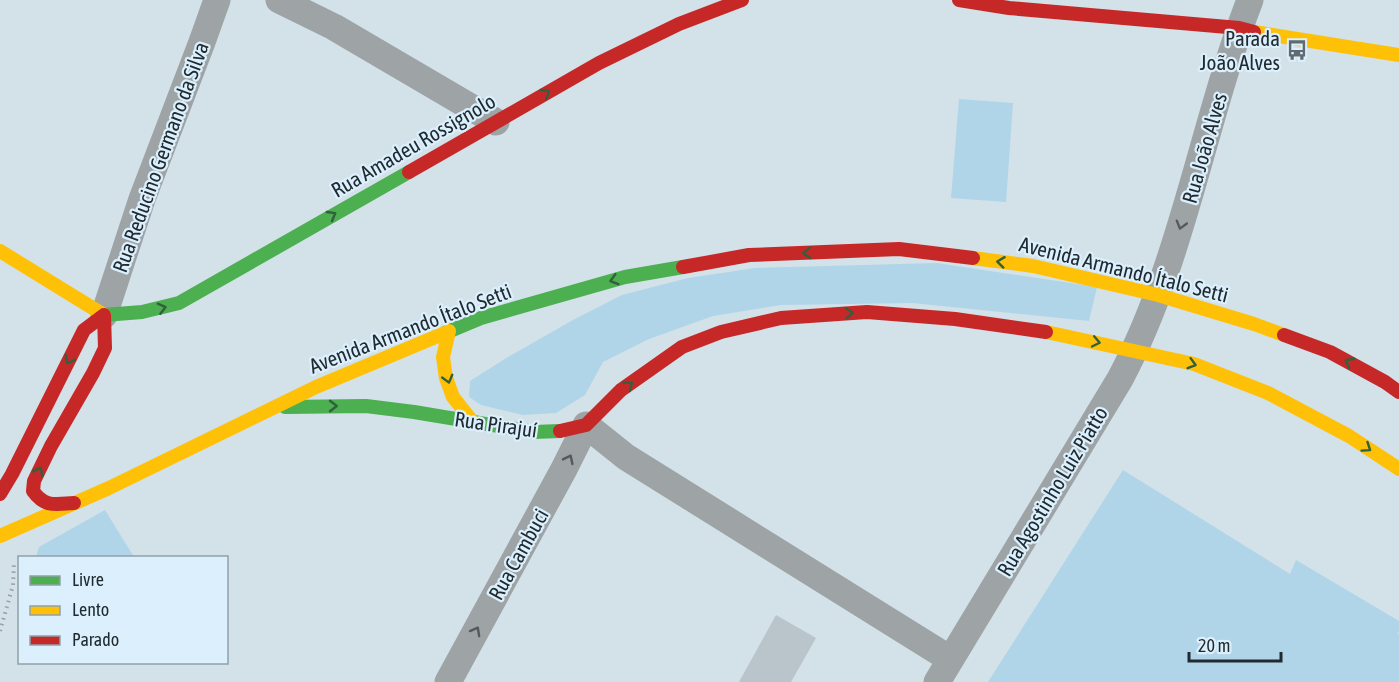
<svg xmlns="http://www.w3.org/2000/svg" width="1399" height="682" font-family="'Asap Condensed',sans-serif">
	<rect width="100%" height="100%" fill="#d3e1e9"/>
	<path fill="#b0d5e8" d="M959,99l54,4 -7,99 -55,-4z
		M937,263l160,24 -8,34 -177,-18 -131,2 -68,11 -64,23 -46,23 -18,33 -29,18 -33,2 -42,-10 -12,-8 1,-16 38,-24 65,-37 49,-25 66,-17 67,-10z
		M1123,470l167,104 6,-14 103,61v11l-2,1 2,1v48h-411z
		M105,510l29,47h-98l3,-10z"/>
	<path fill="#bac5cb" d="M776,615l40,23 -25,44h-52z"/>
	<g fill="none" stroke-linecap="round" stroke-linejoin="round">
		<path stroke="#9aa0a3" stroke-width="4" stroke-dasharray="1.5 4.5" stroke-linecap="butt" d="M0,631l13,-46 1,-22"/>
		<path stroke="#9ea3a6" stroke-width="27" d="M279,0l55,27 162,95
			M104,315l38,-116 60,-157 15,-42
			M448,682l116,-213 22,-44 40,32 324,202
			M937,682l183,-303c63,-119 82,-254 130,-379"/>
		<path stroke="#4caf50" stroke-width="14" d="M104,315l38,-3 37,-9 230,-131
			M445,333l36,-15 144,-41 58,-10
			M285,407l81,-1 48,6 120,20 26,-1"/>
		<path stroke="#ffc107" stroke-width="14" d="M1254,32l145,23
			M0,251l104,64
			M973,258l60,8 125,29 96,29 30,11
			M449,331l-6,26 3,21 7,19 19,24
			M1046,332l148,32 74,29 81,43 50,33
			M0,536l109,-48 207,-101 129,-54"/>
		<path stroke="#c62828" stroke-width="14" d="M959,0l50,8 230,20 15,4
			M409,172l190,-109 80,-39 63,-24
			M683,267l66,-12 150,-6 74,9
			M1284,335l46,17 55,30 14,10
			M560,431l26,-6 35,-35 61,-43 39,-15 60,-14 86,-6 88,7 91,13
			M0,494l12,-20 72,-144 20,-15
			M74,503c-18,1 -29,5 -41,-12l1,-10 17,-35 42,-73 12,-25 -1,-33"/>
	</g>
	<defs><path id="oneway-chevron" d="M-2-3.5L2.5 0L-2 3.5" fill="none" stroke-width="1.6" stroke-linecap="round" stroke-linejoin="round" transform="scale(1.5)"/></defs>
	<g stroke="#325f3d">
		<use href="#oneway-chevron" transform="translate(546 93) rotate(-30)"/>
		<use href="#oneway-chevron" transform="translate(332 215) rotate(-30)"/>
		<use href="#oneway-chevron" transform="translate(807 253) rotate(177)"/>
		<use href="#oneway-chevron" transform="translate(1001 262) rotate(-173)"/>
		<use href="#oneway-chevron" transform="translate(614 280) rotate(164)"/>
		<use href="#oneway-chevron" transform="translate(162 308) rotate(-14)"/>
		<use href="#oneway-chevron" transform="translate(849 313) rotate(-4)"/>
		<use href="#oneway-chevron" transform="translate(1096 342) rotate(12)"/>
		<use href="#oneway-chevron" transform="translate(69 360) rotate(117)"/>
		<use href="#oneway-chevron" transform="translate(1349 362) rotate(-152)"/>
		<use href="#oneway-chevron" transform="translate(1192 364) rotate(16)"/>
		<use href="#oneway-chevron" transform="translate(448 379) rotate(75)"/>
		<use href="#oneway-chevron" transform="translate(629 385) rotate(-37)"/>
		<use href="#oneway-chevron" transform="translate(333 406)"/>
		<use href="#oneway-chevron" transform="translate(1367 448) rotate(34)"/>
		<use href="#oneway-chevron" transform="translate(39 471) rotate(-64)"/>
	</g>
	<g stroke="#525a5f">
		<use href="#oneway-chevron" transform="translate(1181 225) rotate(106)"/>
		<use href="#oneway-chevron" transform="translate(569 459) rotate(-64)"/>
		<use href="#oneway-chevron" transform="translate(476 631) rotate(-61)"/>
	</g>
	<defs>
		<g id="bus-bare" transform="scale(1.62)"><path d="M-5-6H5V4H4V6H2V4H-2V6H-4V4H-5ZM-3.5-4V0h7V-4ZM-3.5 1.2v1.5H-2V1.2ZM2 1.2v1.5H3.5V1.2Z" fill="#5f6a71" stroke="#dbf0fc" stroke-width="2.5" paint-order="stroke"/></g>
	</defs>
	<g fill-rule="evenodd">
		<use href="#bus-bare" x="1297" y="50"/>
	</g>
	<g text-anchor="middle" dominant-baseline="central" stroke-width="4.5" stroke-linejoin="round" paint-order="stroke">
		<g font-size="21" fill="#202a30" stroke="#dbf0fc" text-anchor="end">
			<text x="1280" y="38">Parada<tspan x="1280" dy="24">João Alves</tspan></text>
		</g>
		<g font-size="21" fill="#202a30" stroke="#dbf0fc">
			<text transform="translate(413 145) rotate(-30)">Rua Amadeu Rossignolo</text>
			<text transform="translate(1204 148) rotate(-74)">Rua João Alves</text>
			<text transform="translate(160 157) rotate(-70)">Rua Reducino Germano da Silva</text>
			<text transform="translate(1124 269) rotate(14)">Avenida Armando Ítalo Setti</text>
			<text transform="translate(410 328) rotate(-21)">Avenida Armando Ítalo Setti</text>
			<text transform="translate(496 424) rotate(8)">Rua Pirajuí</text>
			<text transform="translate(1052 491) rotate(-59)">Rua Agostinho Luiz Piatto</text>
			<text transform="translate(518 554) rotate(-61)">Rua Cambuci</text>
		</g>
	</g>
	<rect x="18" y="556" width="210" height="108" fill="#dbf0fc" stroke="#90a1aa" stroke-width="1.5"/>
	<rect x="30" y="576" width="30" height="9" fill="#4caf50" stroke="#90a1aa" stroke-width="1.5"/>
	<text x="72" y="586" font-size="18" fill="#202a30">Livre</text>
	<rect x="30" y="606" width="30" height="9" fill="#ffc107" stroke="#90a1aa" stroke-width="1.5"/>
	<text x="72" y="616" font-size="18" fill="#202a30">Lento</text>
	<rect x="30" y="636" width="30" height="9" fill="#c62828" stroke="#90a1aa" stroke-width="1.5"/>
	<text x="72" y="646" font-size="18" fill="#202a30">Parado</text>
	<path d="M1189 652v9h92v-9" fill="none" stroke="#202a30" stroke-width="3"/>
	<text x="1198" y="652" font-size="18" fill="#202a30" stroke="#dbf0fc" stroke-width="4.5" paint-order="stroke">20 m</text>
</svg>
